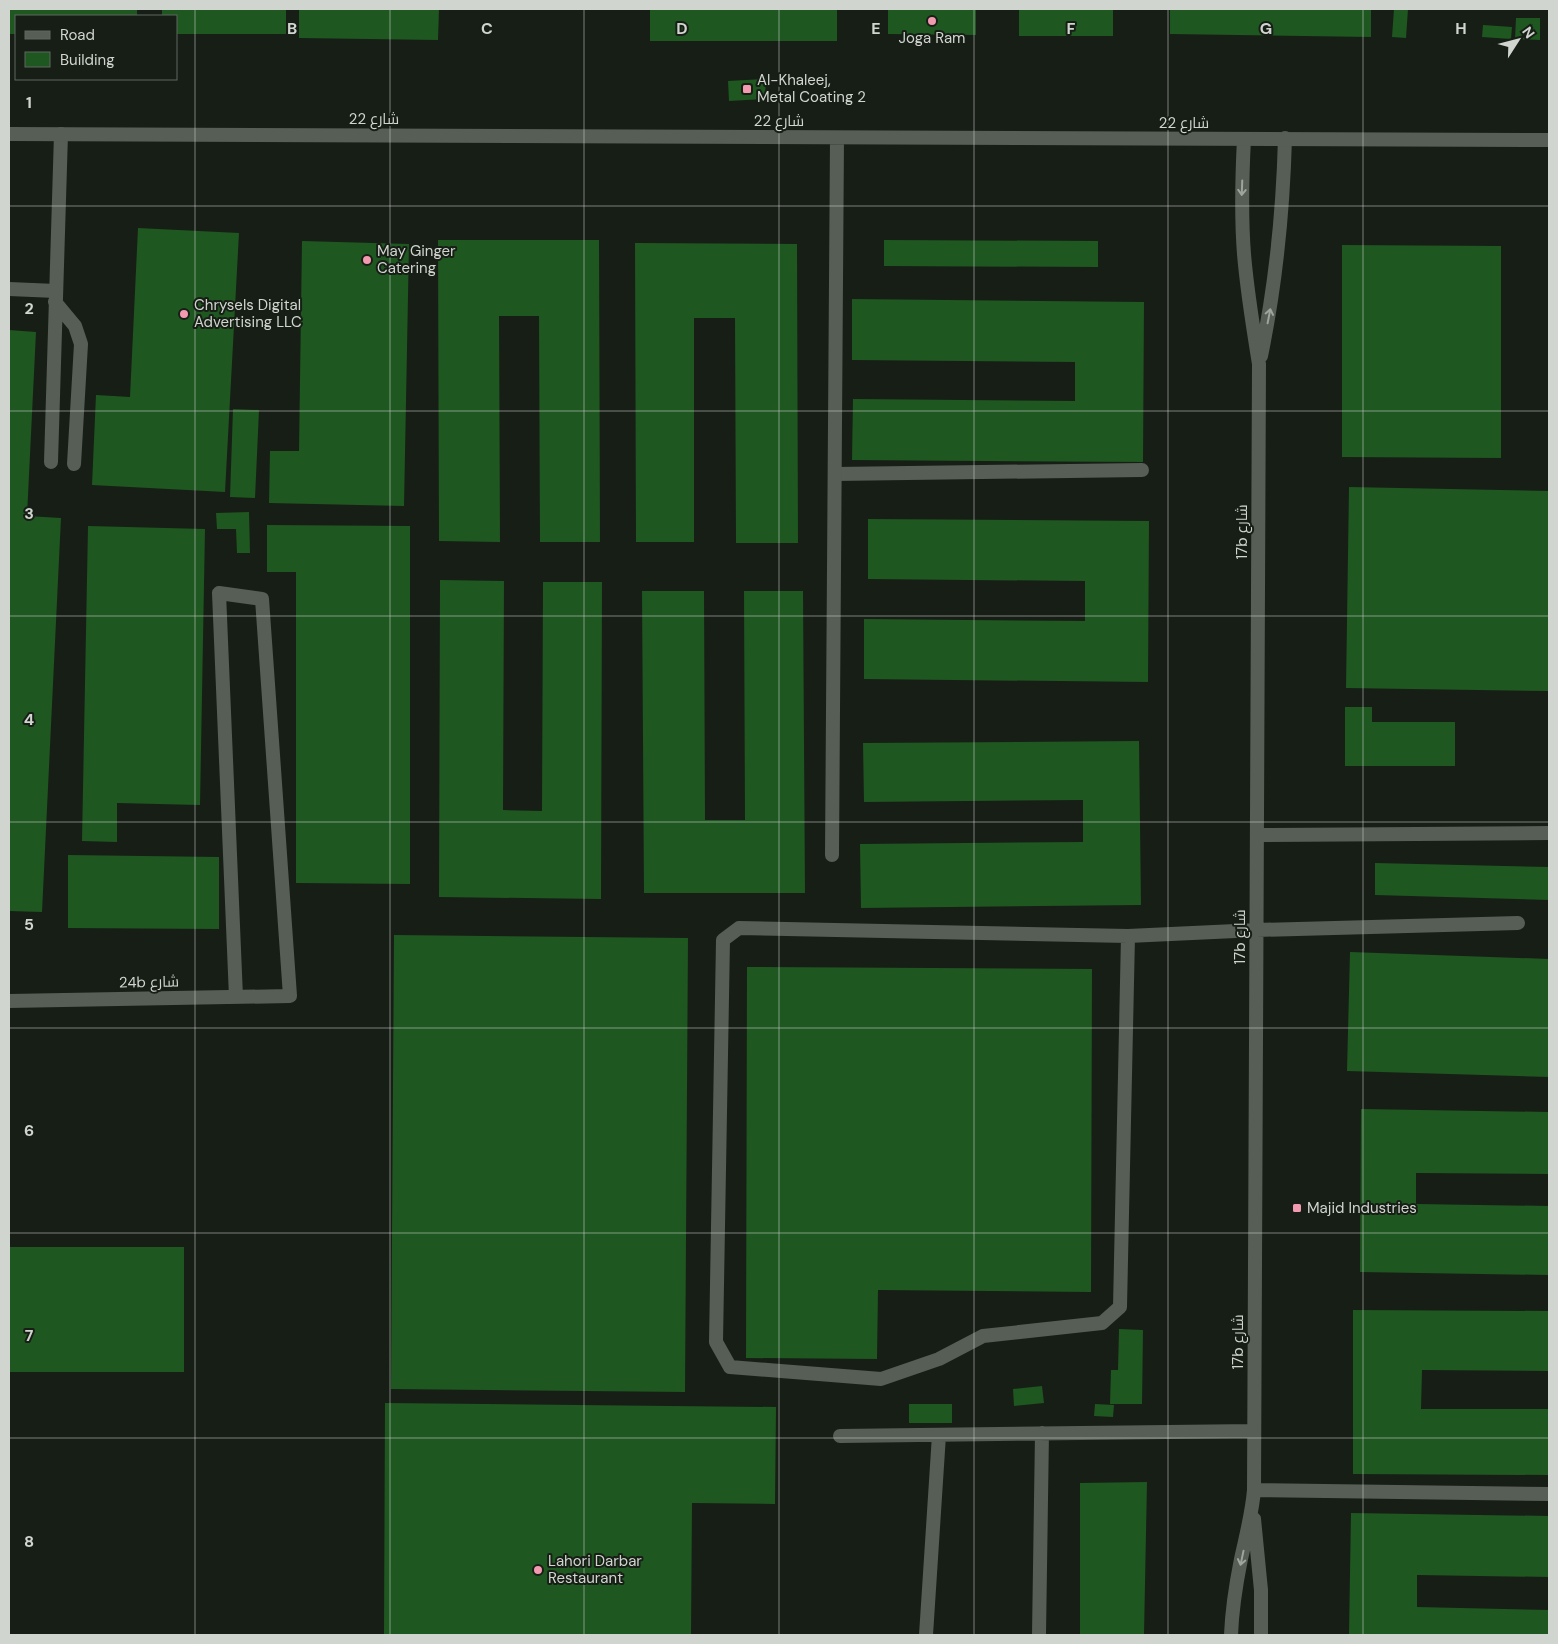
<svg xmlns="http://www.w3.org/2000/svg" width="1558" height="1644" font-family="'DM Sans',Cairo,sans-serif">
	<rect width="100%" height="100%" fill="#171e16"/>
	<path fill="#1f5720" d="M9,9h128v7h-121v18h-7z
		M162,9h124v25h-110v-18h-14z
		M299,9h140l-1,31 -139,-2z
		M650,9h187v32h-187z
		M888,9h88v26l-88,-1z
		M1019,9h94v27h-94z
		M1170,9h201v28l-201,-3z
		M1394,9h14l-2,29 -14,-1z
		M1516,18h24v22l-25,-1z
		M1483,25l29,2 -1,12 -29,-2z
		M765,79l1,20 -37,2 -1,-20z
		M138,228l101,5 -14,259 -133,-7 4,-90 34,2z
		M438,240h161l1,302h-60l-1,-226h-40l1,226 -61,-1z
		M884,240l214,1v26l-214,-1z
		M302,241l107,3 -5,262 -135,-3 1,-52h29z
		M635,243l162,1 1,299h-62l-1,-225h-41v224h-58z
		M1342,245l159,1v212l-159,-1z
		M852,299l292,3 -1,160 -291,-2 1,-61 222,2v-39l-223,-2z
		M9,330l27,2 -9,184 34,2 -19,394 -33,-1z
		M233,409l26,1 -4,88 -25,-1z
		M1349,487l200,4v200l-203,-3z
		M249,512l1,41h-13l-1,-24h-19l-1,-16z
		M868,519l281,2 -1,161 -284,-3v-60l221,2v-40l-217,-2z
		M267,525l143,1v358l-114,-1v-311h-29z
		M88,526l117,3 -5,276 -83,-2v39l-35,-1z
		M440,580l64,1 -1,229 39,1 1,-229h59l-1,317 -162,-2z
		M642,591h62l1,229h40l-1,-229h59l2,302h-161z
		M1345,707h27v15h83v44h-110z
		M1139,741l2,164 -280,3 -1,-64 223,-2v-42l-219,2 -1,-59z
		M68,855l151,2v72l-151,-1z
		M1375,863l174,4v33l-174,-5z
		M394,935l294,3 -3,454 -294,-3z
		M1350,952l199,7v118l-202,-6z
		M747,967l345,2 -1,323 -213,-2 -1,69 -131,-1z
		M1361,1109l188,3v62l-133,-1v31l133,2v69l-189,-3z
		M9,1247h175v125h-175z
		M1353,1310l196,1v60l-127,-1 -1,39h128v66l-196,-1z
		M1119,1329l24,1 -1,74h-32l1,-34h7z
		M1042,1386l2,17 -30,3 -1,-17z
		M385,1403l391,4 -1,97 -83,-1 -1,132h-307z
		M909,1404h43v19h-43z
		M1095,1404l19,1 -1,12 -19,-1z
		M1147,1482l-3,153h-64v-152z
		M1351,1513l198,3v61l-132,-2v32l132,3v25h-200z"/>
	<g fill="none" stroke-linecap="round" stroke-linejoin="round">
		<path stroke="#565e55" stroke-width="14" d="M9,289l47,2
			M55,302l20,24 6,18 -7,120
			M1261,356c15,-73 22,-143 24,-218
			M51,462l10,-328
			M835,474l307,-4
			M1257,835l292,-2
			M1128,936l-8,371 -18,16 -119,13 -44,23 -58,20 -151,-12 -14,-25 7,-402 16,-12 389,8 129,-6 261,-7
			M9,1001l281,-5 -28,-397 -43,-6 17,404
			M840,1436l414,-5
			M1254,1490l295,4
			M1254,1519l7,71v45
			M926,1635l13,-200
			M1039,1635l3,-202
			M1231,1635c1,-26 5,-51 10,-76 5,-23 11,-45 13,-69l5,-1126c-6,-37 -12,-73 -15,-110 -3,-38 -2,-77 0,-115"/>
		<path stroke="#565e55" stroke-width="14" d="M9,134l1540,6
			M832,855l5,-717"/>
	</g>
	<defs><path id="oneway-shaft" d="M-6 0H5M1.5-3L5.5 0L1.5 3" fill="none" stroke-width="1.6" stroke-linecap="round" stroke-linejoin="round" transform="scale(1.25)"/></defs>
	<g stroke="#9fa59e">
		<use href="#oneway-shaft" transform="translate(1242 188) rotate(92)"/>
		<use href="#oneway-shaft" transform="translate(1269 316) rotate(-79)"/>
		<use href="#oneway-shaft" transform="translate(1242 1558) rotate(102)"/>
	</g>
	<path fill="none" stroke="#d0d5cf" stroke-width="1" stroke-opacity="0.55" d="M195,9v1626M390,9v1626M584,9v1626M779,9v1626M974,9v1626M1168,9v1626M1363,9v1626M9,206h1540M9,411h1540M9,616h1540M9,822h1540M9,1028h1540M9,1233h1540M9,1438h1540"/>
	<g fill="#f29aaf" stroke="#171e16" stroke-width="2">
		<circle cx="932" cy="21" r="5"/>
		<rect x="742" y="84" width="10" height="10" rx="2.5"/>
		<circle cx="367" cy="260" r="5"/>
		<circle cx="184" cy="314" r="5"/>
		<rect x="1292" y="1203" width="10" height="10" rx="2.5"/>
		<circle cx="538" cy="1570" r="5"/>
	</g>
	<g text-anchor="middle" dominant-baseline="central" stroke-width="4" stroke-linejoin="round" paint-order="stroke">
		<g font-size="15" fill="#d0d5cf" stroke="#171e16" text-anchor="start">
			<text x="932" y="38" text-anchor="middle">Joga Ram</text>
			<text x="757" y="80">Al-Khaleej,<tspan x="757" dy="17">Metal Coating 2</tspan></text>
			<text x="377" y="251">May Ginger<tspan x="377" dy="17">Catering</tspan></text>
			<text x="194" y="305">Chrysels Digital<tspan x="194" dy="17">Advertising LLC</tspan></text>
			<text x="1307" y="1208">Majid Industries</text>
			<text x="548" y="1561">Lahori Darbar<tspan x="548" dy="17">Restaurant</tspan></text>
		</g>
		<g font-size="15" fill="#d0d5cf" stroke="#171e16">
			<text x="374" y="119">شارع 22</text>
			<text x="779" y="121">شارع 22</text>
			<text x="1184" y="123">شارع 22</text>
			<text transform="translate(1242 532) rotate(-90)">17b شارع</text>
			<text transform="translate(1240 937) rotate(-90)">17b شارع</text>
			<text transform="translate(149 982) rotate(-1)">24b شارع</text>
			<text transform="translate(1238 1342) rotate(-90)">17b شارع</text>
		</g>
	</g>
	<g font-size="16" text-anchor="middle" font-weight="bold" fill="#d0d5cf" stroke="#171e16" stroke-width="4" stroke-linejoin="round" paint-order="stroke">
		<text x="292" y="34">B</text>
		<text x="487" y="34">C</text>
		<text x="682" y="34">D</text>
		<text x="876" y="34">E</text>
		<text x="1071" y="34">F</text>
		<text x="1266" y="34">G</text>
		<text x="1461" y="34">H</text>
		<text x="29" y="108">1</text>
		<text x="29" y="314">2</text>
		<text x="29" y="519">3</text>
		<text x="29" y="725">4</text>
		<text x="29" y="930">5</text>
		<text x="29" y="1136">6</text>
		<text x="29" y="1341">7</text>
		<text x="29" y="1547">8</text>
	</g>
	<rect width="1558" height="1644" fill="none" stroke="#d0d5cf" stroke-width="20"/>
	<rect x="15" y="15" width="162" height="65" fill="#171e16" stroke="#616760"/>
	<rect x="25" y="31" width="25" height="8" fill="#565e55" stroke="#616760"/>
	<text x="60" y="40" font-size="15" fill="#d0d5cf">Road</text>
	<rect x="25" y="52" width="25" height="15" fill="#1f5720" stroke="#616760"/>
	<text x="60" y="65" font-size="15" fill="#d0d5cf">Building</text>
	<g transform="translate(1518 40) rotate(54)" stroke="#171e16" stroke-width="4" paint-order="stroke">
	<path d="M0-4L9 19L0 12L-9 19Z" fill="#d0d5cf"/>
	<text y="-8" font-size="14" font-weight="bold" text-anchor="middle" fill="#d0d5cf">N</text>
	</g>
</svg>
